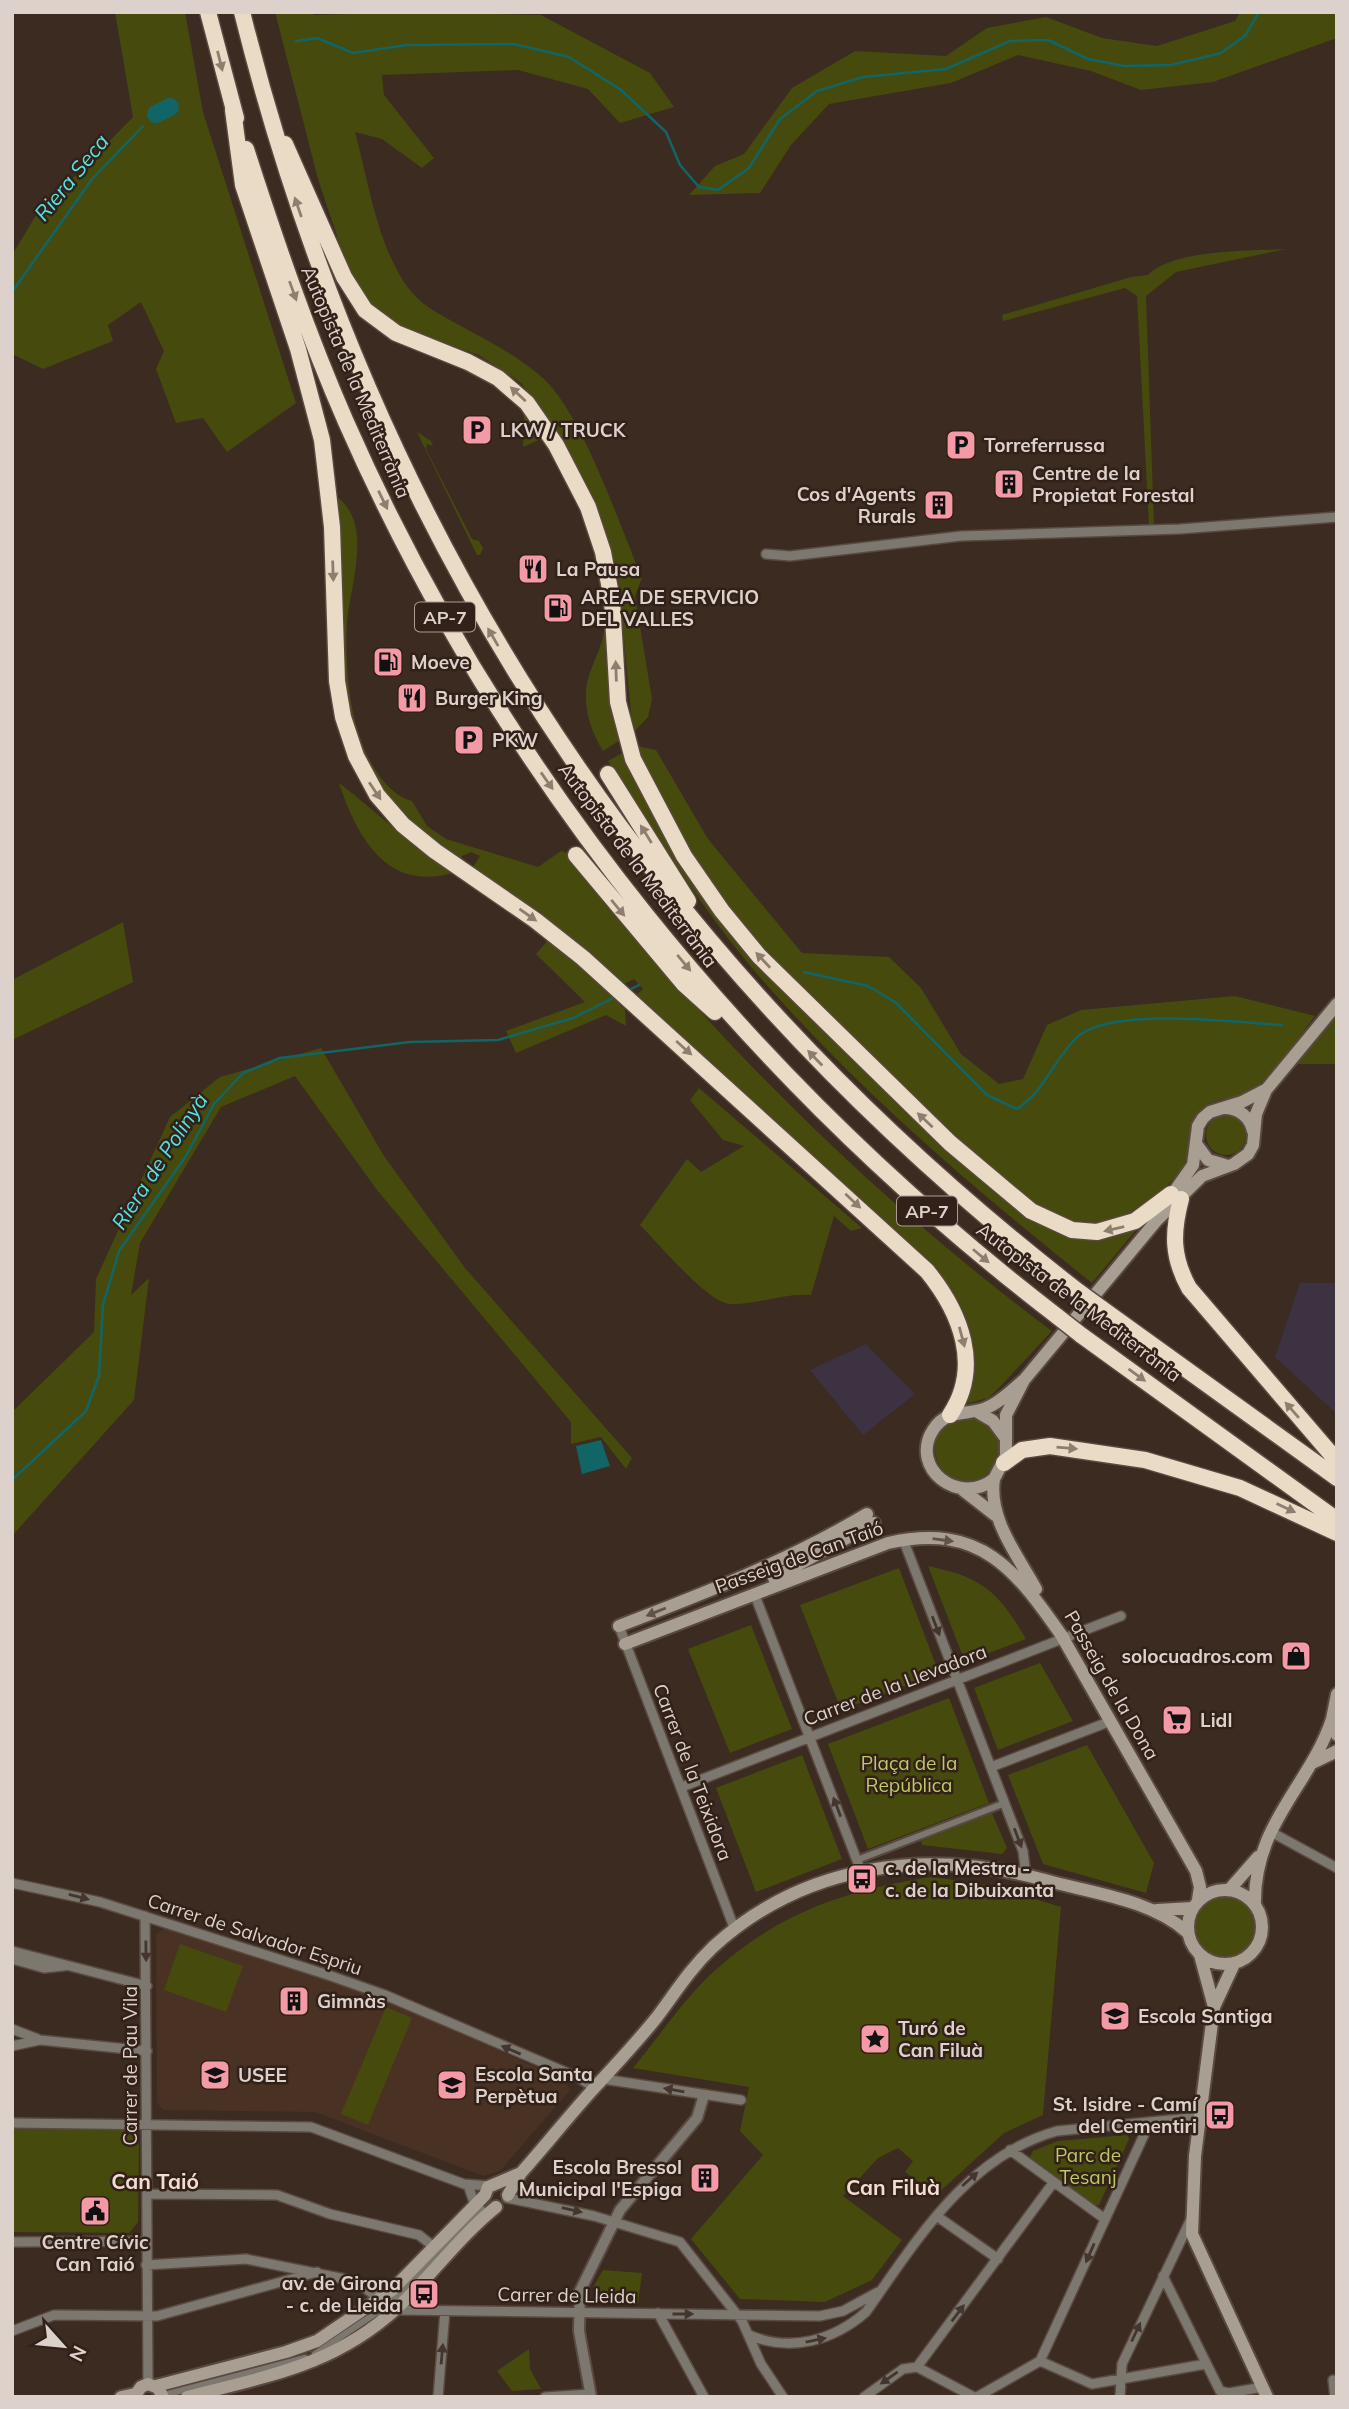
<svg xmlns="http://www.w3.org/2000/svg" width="1349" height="2409" font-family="Mulish,sans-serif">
	<rect width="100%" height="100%" fill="#3c2b21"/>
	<path fill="#3c3242" d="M1300,1283h37v131l-62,-57z
		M866,1344l49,50 -52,41 -53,-65z"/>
	<path fill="#493124" d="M165,1928l210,68 190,84 5,10 -70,81 -17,5 -168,-64 -152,-2 -6,-7 -1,-169z"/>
	<path fill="#464a0d" d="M115,12h70l18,100 93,291 -69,49 -24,-34 -27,5 -20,-54 8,-18 -23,-49 -33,23 5,16 -70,28 -31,-15v-99l23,-38 98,-100z
		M275,12h38l1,3 99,-3 128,3 109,58 24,34 -54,16 -32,-34 -70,-19 -136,5 2,20 50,63 -12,10 -40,-29 -27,-7c15,53 26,146 76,177 37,23 80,40 113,70 39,37 76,147 98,199l-7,18 17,103 -4,18 -15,16 -16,-165 -37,-95 -31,-54 -28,-36 -42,-28 -57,-19 -41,-21 -20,-22 -17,-36 -26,-78z
		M1240,12h97v26l-124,44 -72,8 -50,-19 -73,-16 -67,28 -122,21 -38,41 -31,48 -71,2 26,-29 29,-12 48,-66 63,-37 91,5 41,-28 59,-11 56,21 55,8 78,-25z
		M1286,249l-110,23 -30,24 8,229 -5,1 -12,-230 -12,-8 -122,33 -1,-6 129,-38 17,-2c25,-26 103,-24 138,-26z
		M520,407h5l58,103 20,61 19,168 -19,12c-14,-23 -22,-50 -14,-76 6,-17 15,-33 16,-51 3,-67 -31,-130 -64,-185l-18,8 1,-31z
		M417,432l14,9 2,5 -6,-2 -1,5 46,90 7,2 4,7 -3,7h-3z
		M336,496c39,28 13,91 11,128 -2,47 2,100 26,142 9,15 21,30 39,35l15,25 19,13 92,28 23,-16 7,2c136,178 304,344 484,478l-56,60 -8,7 -19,5 -3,-3c14,-35 2,-64 -10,-97l-321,-307 8,-7 -9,-10 -12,6 -150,-116 8,-13 -9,-4 -9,4 -1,6 -60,-43 -24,-33 -19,-39 -12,-37z
		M637,746l19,4 52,89 94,114 87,4 32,31 40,66 38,30 24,-5 24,-54 34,-15 154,-14 80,20c-17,22 -43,63 -66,76 -16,8 -35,5 -49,18 -14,14 -7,27 -12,44 -7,28 -55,63 -83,68 -14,3 -33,1 -46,-5 -65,-32 -125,-100 -176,-151 -52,-50 -107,-99 -151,-155 -40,-51 -68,-107 -95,-165z
		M626,751l124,204 310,278 81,-9 -49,59c-123,-98 -244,-201 -345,-321 -52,-63 -95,-133 -139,-201z
		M339,783c39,30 73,63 113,90 -65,19 -95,-36 -113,-90z
		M123,922l10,60 -121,58v-60z
		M549,939l50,43 26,28 1,16 -20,-11 -90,38 -10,-22 79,-29 -49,-48z
		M1332,1020h5v44h-40z
		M321,1048l63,108 81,112 167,190 -6,11 -25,-32 -30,7v-22l-194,-232 -82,-114 -74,31 -81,136 -9,52 18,-17 -15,122 -122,136v-124l82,-80 2,-53 74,-162 50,-40z
		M699,1088l163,140 -11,3 -17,-15 -23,79c-28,-2 -54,10 -81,9 -22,-1 -73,-62 -90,-79l47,-66 14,13 43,-26 -21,-6 -33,-40z
		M1206 1135a20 20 0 1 1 40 0a20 20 0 1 1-40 0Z
		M935 1449a32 32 0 1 1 64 0a32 32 0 1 1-64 0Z
		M928,1566c54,11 71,26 98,73l-61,23z
		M899,1568l40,105 -98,37 -41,-105z
		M751,1625l41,104 -62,24 -42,-104z
		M1040,1663l33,58 -75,29 -24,-62z
		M949,1698l40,105 -121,46 -40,-105z
		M1087,1745l67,118 -8,30 -103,-29 -35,-89z
		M802,1755l40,104 -86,33 -40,-104z
		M992,1813l15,35 -5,6 -80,-9 -1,-4z
		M932,1877l62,9 67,21 -18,208 -39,18 -68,62 -31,-23 8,-11 -15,-13 -20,10 -35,38 59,44 -30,40 -47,22 -85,-3 -49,-60 72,-84 -23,-24 9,-44 -116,-19c25,-30 48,-65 76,-92 66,-62 135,-86 223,-99z
		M1188 1927a37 37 0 1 1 74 0a37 37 0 1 1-74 0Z
		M180,1944l63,22 -17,46 -62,-22z
		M386,2007l26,11 -44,107 -27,-11z
		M12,2128l117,1 10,10 -1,83 -9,11 -117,-1z
		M1127,2135l2,4 -30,66h-6l-64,-46 4,-8 25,-10z
		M603,2270l39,3 -4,31 -38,-1 -7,-16z
		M529,2349l1,20 11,20 -29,2 -15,-20z"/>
	<path fill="#126566" d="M601,1440l9,26 -28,8 -6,-28z"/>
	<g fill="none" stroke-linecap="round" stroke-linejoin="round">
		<path stroke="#126566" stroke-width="2.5" d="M296,41l21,-3 36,15 54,-8 107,-1 55,13 52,33 45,42 14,33 19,22 19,3 31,-22 31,-49 37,-28 46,-14 83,-8 64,-28 38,-1 40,19 36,7 47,-1 50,-12 24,-17 14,-24
			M12,292l80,-113 51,-53
			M804,972l64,14 27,16 92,93 30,14c27,-18 36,-47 58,-70 32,-34 161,-16 207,-14
			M629,990l10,-5
			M1335,1032l2,1
			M12,1480l74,-69 13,-35 4,-71 16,-54 67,-95 28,-52 29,-31 37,-15 130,-16 88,-2 75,-22 44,-22"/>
		<path stroke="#126566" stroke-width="18" d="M156,114l14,-7"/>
		<g stroke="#594940" stroke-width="10">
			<path id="pedestrian" d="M857,1860l148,-57
				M393,2300l89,-91
				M315,2354l67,-45
				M168,2394l137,-36"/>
		</g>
		<g stroke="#594940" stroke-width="12">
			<path id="minor" d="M766,554l24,2 171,-20 219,-7 157,-12
				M903,1539l120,312 3,24
				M754,1593l107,278
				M619,1626l116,304
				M991,1767l120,-46
				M682,1787l439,-171
				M1271,1832l66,36
				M12,1883l88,19 228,73 57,20 192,82 18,11
				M145,1916l3,468
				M12,1951l135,35
				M12,1959l32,9 20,-2
				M12,2029l26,10
				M12,2046l28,-6 107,11
				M603,2079l138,21
				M12,2123l299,4 153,57 26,2
				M1010,2150l95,69
				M469,2188l6,17
				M147,2194l130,1 53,19 89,21 15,12
				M507,2198l87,18 86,26 62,79 19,43 22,33
				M938,2217l60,42
				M12,2242l135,-1
				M146,2265l100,-6 109,22 25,18
				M1163,2276l57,115 9,2 34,-6
				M395,2310l425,6 23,-5 35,-19
				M658,2313l46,84
				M12,2331l42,-16 103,1 160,-44
				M749,2335c42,18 85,5 117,-23 51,-72 101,-156 191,-181l143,-14
				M1040,2361l52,23 114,-20
				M917,2367l57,30
				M1333,2380l2,17
				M438,2397l7,-86
				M545,2397l45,-3
				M864,2397l39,-28 14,-2 136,-184
				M977,2397l63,-36 109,-237
				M1120,2397l2,-33 69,-145"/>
		</g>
		<g stroke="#594940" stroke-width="14">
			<path id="tertiary" d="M591,2397l-12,-66 1,-40 40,-81 77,-92 7,-23"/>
		</g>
		<g stroke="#594940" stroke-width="16">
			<path id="secondary" d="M1224,1108c15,0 26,9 29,23
				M1197,1145l11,15 17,5
				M1167,1202l26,-37 5,-39 5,-8 7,-6 32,-10 23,-12
				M1024,1380c-11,9 -24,23 -38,28 -20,8 -39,0 -53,22 -24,38 26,77 61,49l12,-23v-41l18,-35 133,-160 45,-44 32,-12 14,-10 5,-9 3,-31 10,-24 71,-86
				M976,1411l17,10 11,15
				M994,1479c-6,40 24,77 42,110
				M963,1490l32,25
				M774,1578l100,-55
				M619,1626c86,-33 169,-65 248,-112
				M1060,1633l136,238 4,16 -2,13
				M625,1644l263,-101c93,-21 128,27 176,96
				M1337,1694l-5,25 5,16
				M1312,1763l25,-12
				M1188 1927a37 37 0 1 1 74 0a37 37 0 1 1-74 0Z
				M1229,1890l29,-33
				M1255,1905c-2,-81 55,-119 77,-186
				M1157,1910l36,-2
				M1200,1955l14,52
				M1234,1964l-20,43 -19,149 -3,78 75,163
				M508,2195l13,-22c26,-29 50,-60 76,-88 20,-22 41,-44 60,-68 18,-24 33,-48 56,-70 92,-84 215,-99 332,-67 46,13 105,19 142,52
				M156,2386l130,-34 31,-11 75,-51 93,-95 3,-8 33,-14
				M121,2397l14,-3
				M134,2397l7,-10 7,-3 10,4 5,9
				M187,2397c80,-21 147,-31 211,-90 34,-32 62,-71 98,-100"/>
		</g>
		<g stroke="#594940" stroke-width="19">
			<path id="motorway" d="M208,12l28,106
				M242,12c130,523 410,950 837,1280
				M233,110l10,75 55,164 24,91 10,87 5,154 6,36 13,39 21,39 26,30 32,26 100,69 48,38 344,313c34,42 55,96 23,144
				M285,144l59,133 21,33 31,23 72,29 30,16 29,25 29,42 32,62 15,45 9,48 6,102 15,57 51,97 38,55 37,45 191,187 81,68 41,19 25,2 38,-11 36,-27
				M246,149c30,93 61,184 100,273 156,355 406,660 712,895
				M608,774l80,127
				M576,855l108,129 31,28
				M1181,1199c-9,34 -9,58 8,89l148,173
				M1101,1308l236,170
				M1081,1335l256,185
				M1004,1463l18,-13 28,-4 95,14 95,28 97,45"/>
		</g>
		<use href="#pedestrian" stroke="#7c776f" stroke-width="6"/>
		<use href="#minor" stroke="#7c776f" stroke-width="9"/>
		<use href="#tertiary" stroke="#7c776f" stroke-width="10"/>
		<use href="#secondary" stroke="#a89f92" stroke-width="12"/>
		<use href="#motorway" stroke="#e9dbc6" stroke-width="16"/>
		<g stroke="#594940" stroke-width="19" stroke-linecap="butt">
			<path id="motorway-bridge" d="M1079,1292l22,16
				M1058,1317l23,18"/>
		</g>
		<use href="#motorway-bridge" stroke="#e9dbc6" stroke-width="16"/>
	</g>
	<defs><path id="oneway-solid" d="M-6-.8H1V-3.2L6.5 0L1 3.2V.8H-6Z" transform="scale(1.75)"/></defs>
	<g fill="#8e7e6f">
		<use href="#oneway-solid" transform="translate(220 61) rotate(76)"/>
		<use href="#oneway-solid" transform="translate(298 207) rotate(-109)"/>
		<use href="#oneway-solid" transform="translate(293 291) rotate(70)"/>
		<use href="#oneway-solid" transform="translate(518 394) rotate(-137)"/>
		<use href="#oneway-solid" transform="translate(383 500) rotate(64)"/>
		<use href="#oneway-solid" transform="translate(333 571) rotate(88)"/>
		<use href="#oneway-solid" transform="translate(493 637) rotate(-120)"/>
		<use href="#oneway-solid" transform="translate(616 671) rotate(-92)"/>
		<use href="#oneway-solid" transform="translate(547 781) rotate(55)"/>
		<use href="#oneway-solid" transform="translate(375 791) rotate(56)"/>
		<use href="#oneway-solid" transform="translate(646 834) rotate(-122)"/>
		<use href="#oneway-solid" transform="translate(618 908) rotate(50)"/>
		<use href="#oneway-solid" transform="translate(528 915) rotate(35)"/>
		<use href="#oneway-solid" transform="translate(763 960) rotate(-133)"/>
		<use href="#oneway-solid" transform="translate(684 963) rotate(50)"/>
		<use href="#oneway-solid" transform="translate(684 1048) rotate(42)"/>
		<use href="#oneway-solid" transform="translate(815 1058) rotate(-134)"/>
		<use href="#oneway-solid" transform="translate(925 1120) rotate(-137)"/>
		<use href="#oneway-solid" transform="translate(853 1201) rotate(43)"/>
		<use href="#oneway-solid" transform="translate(1114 1229) rotate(167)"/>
		<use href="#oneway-solid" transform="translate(981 1256) rotate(40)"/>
		<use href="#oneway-solid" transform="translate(962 1337) rotate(75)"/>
		<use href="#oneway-solid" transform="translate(1137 1375) rotate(36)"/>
		<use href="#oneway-solid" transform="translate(1292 1410) rotate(-131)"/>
		<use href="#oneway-solid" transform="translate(1067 1448) rotate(5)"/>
		<use href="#oneway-solid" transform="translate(1286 1508) rotate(25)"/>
	</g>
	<g fill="#615349">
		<use href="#oneway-solid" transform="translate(943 1540) rotate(8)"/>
		<use href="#oneway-solid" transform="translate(656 1612) rotate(158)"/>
	</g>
	<g fill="#44362e">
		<use href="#oneway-solid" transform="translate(936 1626) rotate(69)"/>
		<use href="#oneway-solid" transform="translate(837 1807) rotate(-111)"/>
		<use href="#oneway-solid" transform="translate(1018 1838) rotate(69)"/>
		<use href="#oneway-solid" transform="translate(79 1897) rotate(14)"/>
		<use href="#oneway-solid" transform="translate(146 1951) rotate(89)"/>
		<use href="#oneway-solid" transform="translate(511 2050) rotate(-157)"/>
		<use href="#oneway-solid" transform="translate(674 2090) rotate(-170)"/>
		<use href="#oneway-solid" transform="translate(970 2179) rotate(-42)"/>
		<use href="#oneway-solid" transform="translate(572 2210) rotate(13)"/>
		<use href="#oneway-solid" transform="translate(1090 2253) rotate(114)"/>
		<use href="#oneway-solid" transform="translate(958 2313) rotate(-53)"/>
		<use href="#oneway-solid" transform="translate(683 2314)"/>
		<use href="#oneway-solid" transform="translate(1136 2332) rotate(-65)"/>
		<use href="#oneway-solid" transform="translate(816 2340) rotate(-12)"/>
		<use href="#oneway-solid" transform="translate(442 2354) rotate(-85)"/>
		<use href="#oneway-solid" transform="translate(889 2378) rotate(145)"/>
	</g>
	<defs>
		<g id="parking-square" transform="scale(1.575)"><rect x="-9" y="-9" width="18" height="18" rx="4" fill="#f49aa6" stroke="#322118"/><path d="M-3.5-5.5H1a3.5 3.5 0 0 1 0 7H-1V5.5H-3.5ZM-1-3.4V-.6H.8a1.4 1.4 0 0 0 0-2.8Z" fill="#111"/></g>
		<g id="building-square" transform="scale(1.575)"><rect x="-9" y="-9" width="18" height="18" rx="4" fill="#f49aa6" stroke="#322118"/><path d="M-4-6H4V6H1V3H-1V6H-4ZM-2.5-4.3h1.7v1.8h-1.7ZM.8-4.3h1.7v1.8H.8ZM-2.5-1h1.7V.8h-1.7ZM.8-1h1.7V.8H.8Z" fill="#111"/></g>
		<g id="restaurant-square" transform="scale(1.575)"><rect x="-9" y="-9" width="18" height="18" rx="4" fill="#f49aa6" stroke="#322118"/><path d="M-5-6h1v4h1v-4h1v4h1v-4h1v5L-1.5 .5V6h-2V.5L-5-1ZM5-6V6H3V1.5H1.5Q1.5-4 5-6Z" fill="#111"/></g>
		<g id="fuel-square" transform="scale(1.575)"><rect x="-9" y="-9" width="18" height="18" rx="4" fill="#f49aa6" stroke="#322118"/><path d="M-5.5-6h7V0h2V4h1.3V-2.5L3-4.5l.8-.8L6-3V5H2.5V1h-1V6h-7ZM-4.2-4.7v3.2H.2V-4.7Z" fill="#111"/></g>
		<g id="shop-square" transform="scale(1.575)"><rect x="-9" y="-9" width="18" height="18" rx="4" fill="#f49aa6" stroke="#322118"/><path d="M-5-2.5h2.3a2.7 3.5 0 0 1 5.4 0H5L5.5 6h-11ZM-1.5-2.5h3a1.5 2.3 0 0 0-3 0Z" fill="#111"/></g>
		<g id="supermarket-square" transform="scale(1.575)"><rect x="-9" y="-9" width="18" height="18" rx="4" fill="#f49aa6" stroke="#322118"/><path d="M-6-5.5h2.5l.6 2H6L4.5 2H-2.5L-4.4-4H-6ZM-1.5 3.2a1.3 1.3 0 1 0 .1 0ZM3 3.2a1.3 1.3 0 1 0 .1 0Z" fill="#111"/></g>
		<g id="bus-square" transform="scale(1.575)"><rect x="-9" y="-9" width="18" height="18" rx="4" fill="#f49aa6" stroke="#322118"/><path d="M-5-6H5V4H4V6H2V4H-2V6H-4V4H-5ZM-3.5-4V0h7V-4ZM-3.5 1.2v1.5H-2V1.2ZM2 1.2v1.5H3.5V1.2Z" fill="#111"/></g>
		<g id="school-square" transform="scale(1.575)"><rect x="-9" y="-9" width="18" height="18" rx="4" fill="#f49aa6" stroke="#322118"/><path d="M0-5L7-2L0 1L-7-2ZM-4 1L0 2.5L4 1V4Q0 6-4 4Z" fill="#111"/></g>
		<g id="sight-square" transform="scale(1.575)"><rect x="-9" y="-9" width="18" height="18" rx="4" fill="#f49aa6" stroke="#322118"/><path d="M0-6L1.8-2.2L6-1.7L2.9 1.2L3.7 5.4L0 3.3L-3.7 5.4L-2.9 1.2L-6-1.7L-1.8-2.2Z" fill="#111"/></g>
		<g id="university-square" transform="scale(1.575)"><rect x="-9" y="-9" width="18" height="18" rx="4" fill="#f49aa6" stroke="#322118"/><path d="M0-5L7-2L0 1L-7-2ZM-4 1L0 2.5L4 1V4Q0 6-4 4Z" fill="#111"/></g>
		<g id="civic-square" transform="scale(1.575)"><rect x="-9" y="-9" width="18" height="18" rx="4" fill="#f49aa6" stroke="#322118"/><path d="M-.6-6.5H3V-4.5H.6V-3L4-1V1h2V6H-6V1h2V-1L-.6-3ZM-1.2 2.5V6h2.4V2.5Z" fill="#111"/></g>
	</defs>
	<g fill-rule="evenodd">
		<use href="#parking-square" x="477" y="430"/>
		<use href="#parking-square" x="961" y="445"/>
		<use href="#building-square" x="1009" y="484"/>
		<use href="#building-square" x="939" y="505"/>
		<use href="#restaurant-square" x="533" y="569"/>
		<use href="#fuel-square" x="558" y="608"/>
		<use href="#fuel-square" x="388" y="662"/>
		<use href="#restaurant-square" x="412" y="698"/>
		<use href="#parking-square" x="469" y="740"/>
		<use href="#shop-square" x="1296" y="1656"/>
		<use href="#supermarket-square" x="1177" y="1720"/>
		<use href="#bus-square" x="862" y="1879"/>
		<use href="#building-square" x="294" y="2001"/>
		<use href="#school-square" x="1115" y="2016"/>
		<use href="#sight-square" x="875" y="2039"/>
		<use href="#university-square" x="215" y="2075"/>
		<use href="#school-square" x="452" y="2085"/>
		<use href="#bus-square" x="1220" y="2115"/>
		<use href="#building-square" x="705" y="2178"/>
		<use href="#civic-square" x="95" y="2211"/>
		<use href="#bus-square" x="424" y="2294"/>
	</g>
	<g text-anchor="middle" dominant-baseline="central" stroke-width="5" stroke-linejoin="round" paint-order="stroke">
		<g fill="#322118" stroke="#aa9c95" stroke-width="2">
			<rect x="415" y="602.5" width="60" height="29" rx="5"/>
			<rect x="897" y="1196.5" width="60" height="29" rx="5"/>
		</g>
		<g font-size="18" font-weight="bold" fill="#ddd1cb">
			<text x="445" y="617">AP-7</text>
			<text x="927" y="1211">AP-7</text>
		</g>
		<g font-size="19" fill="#ddd1cb" stroke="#322118">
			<text transform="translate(356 382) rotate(67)">Autopista de la Mediterrània</text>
			<text transform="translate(638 865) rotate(53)">Autopista de la Mediterrània</text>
			<text transform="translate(1079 1302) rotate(37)">Autopista de la Mediterrània</text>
			<text transform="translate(799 1557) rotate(-20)">Passeig de Can Taió</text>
			<text transform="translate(895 1685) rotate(-21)">Carrer de la Llevadora</text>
			<text transform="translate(1112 1685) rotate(60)">Passeig de la Dona</text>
			<text transform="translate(693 1772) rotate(69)">Carrer de la Teixidora</text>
			<text transform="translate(255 1934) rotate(18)">Carrer de Salvador Espriu</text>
			<text transform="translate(130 2066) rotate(-90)">Carrer de Pau Vila</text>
			<text transform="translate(567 2295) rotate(1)">Carrer de Lleida</text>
		</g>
		<g font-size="19" font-weight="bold" fill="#ddd1cb" stroke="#322118" text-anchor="start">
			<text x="500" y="430">LKW / TRUCK</text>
			<text x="984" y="445">Torreferrussa</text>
			<text x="1032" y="473">Centre de la<tspan x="1032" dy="22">Propietat Forestal</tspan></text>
			<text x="916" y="494" text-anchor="end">Cos d'Agents<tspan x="916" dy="22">Rurals</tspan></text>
			<text x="556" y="569">La Pausa</text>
			<text x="581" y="597">AREA DE SERVICIO<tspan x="581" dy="22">DEL VALLES</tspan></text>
			<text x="411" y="662">Moeve</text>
			<text x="435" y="698">Burger King</text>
			<text x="492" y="740">PKW</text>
			<text x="1273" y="1656" text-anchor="end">solocuadros.com</text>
			<text x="1200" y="1720">Lidl</text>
			<text x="885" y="1868">c. de la Mestra -<tspan x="885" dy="22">c. de la Dibuixanta</tspan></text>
			<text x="317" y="2001">Gimnàs</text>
			<text x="1138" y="2016">Escola Santiga</text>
			<text x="898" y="2028">Turó de<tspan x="898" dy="22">Can Filuà</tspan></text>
			<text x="475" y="2074">Escola Santa<tspan x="475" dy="22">Perpètua</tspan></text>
			<text x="238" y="2075">USEE</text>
			<text x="1197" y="2104" text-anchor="end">St. Isidre - Camí<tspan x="1197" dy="22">del Cementiri</tspan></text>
			<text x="682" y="2167" text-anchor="end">Escola Bressol<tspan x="682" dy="22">Municipal l'Espiga</tspan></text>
			<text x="95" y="2242" text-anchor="middle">Centre Cívic<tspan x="95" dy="22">Can Taió</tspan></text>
			<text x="401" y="2283" text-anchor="end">av. de Girona<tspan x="401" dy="22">- c. de Lleida</tspan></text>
		</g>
		<g font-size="19" fill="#bfc867" stroke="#322118">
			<text x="909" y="1763">Plaça de la<tspan x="909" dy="22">República</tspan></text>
			<text x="1088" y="2155">Parc de<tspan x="1088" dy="22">Tesanj</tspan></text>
		</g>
		<g font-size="21" font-style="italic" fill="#53e4e7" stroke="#322118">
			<text transform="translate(71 177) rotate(-51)">Riera Seca</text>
			<text transform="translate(159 1161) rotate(-57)">Riera de Polinyà</text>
		</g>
		<g font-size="21" font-weight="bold" fill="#f4dcd0" stroke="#322118">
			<text x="155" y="2181">Can Taió</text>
			<text x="893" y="2187">Can Filuà</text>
		</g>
	</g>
	<rect width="1349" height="2409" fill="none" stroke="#ddd1cb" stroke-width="28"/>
	<g transform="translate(63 2346) rotate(117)" stroke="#322118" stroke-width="5" paint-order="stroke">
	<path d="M0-5L12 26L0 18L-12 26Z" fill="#ddd1cb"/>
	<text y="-10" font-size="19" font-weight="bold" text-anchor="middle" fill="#ddd1cb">N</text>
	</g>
</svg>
